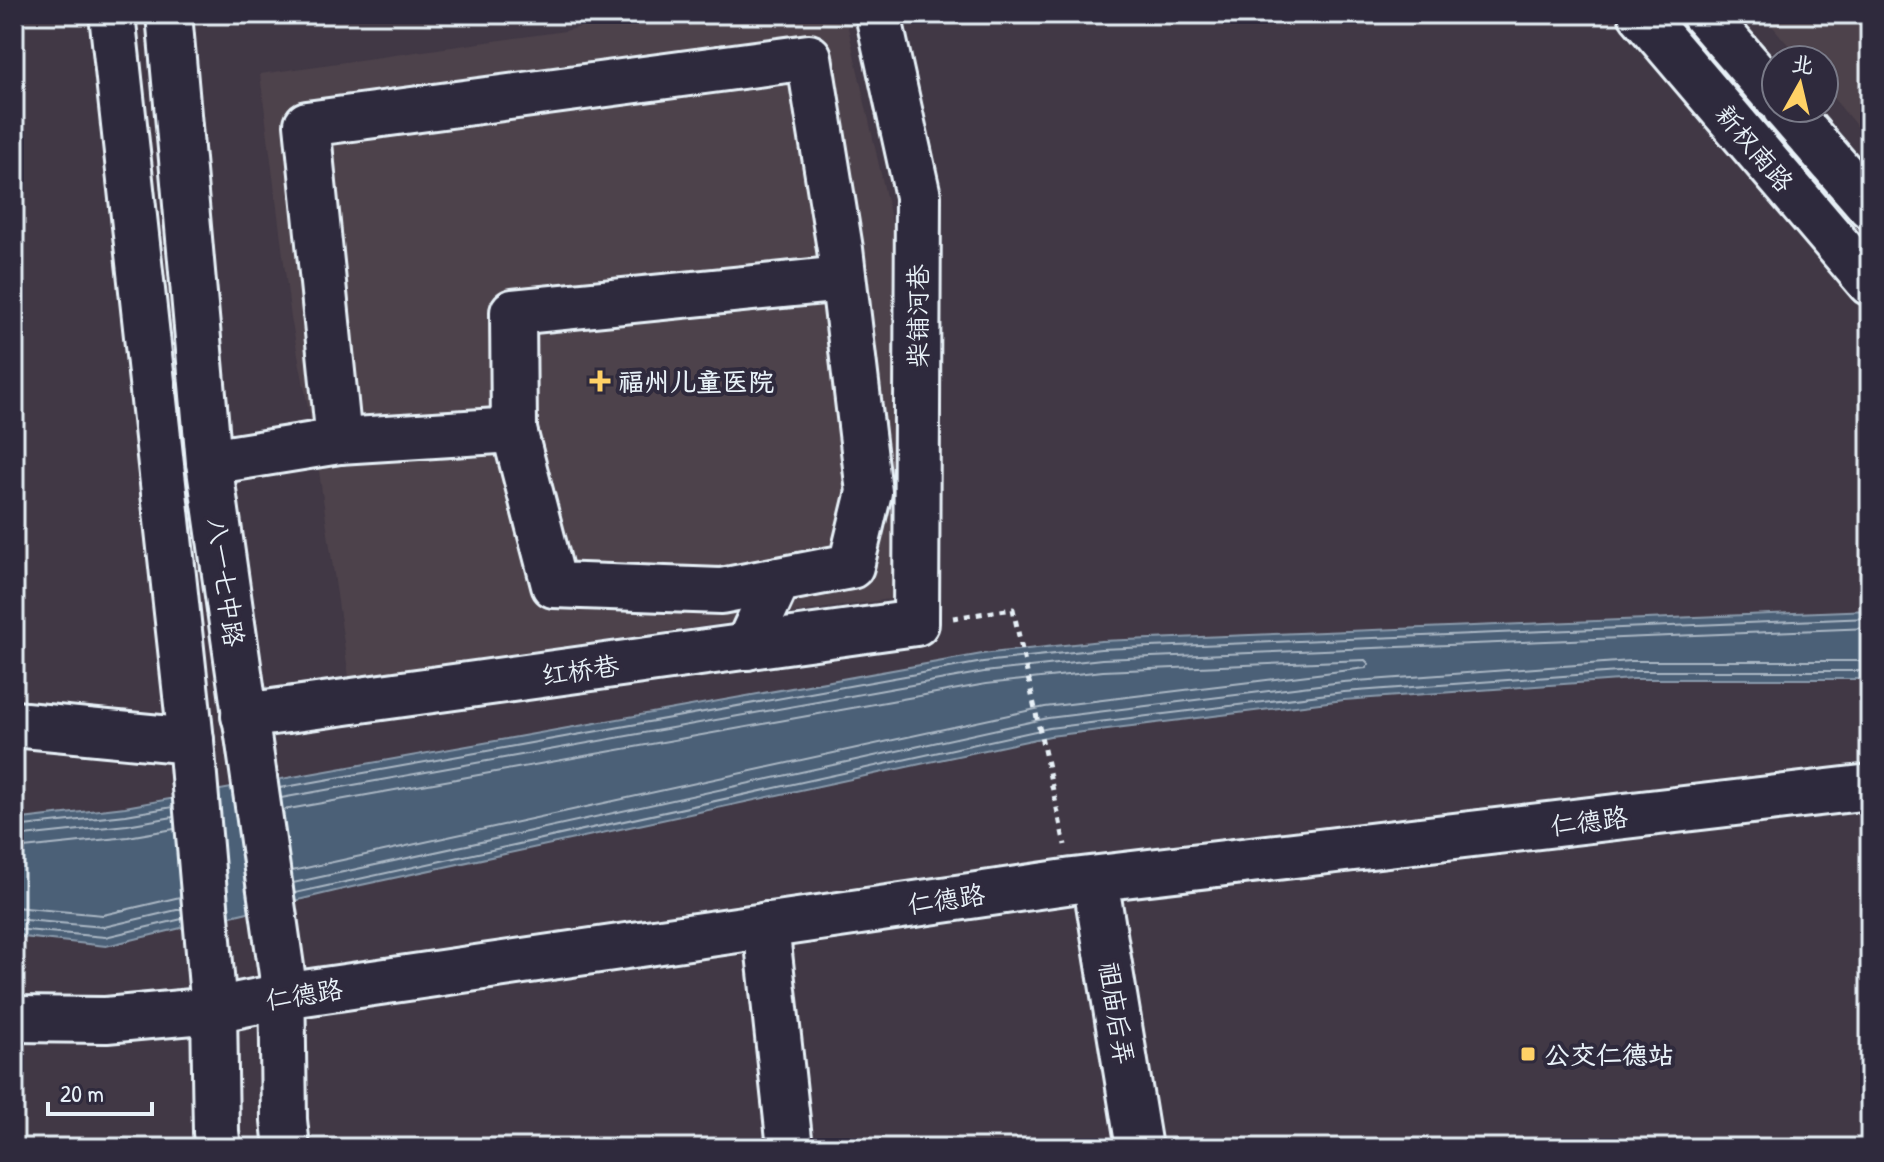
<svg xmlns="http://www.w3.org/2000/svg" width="1884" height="1162" font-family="'Patrick Hand','LXGW WenKai TC',sans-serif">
<rect width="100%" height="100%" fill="#413845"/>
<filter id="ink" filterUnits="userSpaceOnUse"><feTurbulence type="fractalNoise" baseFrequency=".0125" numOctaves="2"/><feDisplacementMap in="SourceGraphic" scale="16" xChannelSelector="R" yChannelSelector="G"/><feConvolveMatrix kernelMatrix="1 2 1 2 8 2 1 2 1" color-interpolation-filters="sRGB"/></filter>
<g filter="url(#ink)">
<g fill="#4d424b">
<polygon points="631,14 845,14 894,232 904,597 349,677 315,444 291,318 260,74 565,31"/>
<polygon points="1762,14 1870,14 1870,142 1824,87 1824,60 1801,60"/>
</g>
<polygon fill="#4c6077" stroke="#8a9aab" stroke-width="2" points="1870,610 1870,679 1633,679 1344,700 1050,736 352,887 106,946 14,936 14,820 125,807 982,654 1101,641"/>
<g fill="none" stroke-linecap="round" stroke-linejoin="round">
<g stroke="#aab7c4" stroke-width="2">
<polyline points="280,788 983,662 1101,649 1870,618"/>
<polyline points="281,798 984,672 1102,659 1870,628"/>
<polyline points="283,810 986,684 1103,671 1365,660 1369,664 1366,668 1045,707 292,871"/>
<polyline points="14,827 126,815 173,807"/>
<polyline points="14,837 127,825 173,817"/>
<polyline points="14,849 128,837 174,829"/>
<polyline points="293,883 1048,718 1343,682 1631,661 1870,661"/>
<polyline points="295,893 1049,728 1344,692 1632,671 1870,671"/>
<polyline points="14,907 103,915 180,897"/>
<polyline points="14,919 104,927 181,909"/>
<polyline points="14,929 105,937 182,919"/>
</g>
<g stroke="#e8f1f8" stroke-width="50">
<g id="minor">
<polyline points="1641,14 1870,283"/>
<polyline points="1704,14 1776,97"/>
<polyline points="1785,108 1870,206"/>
<polyline points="514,430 554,585 721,591 778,580"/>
<polyline points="339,441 514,430 513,312 843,279"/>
<polyline points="209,462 339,441 307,124 809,57 840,249 869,492 851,566 778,580 747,647"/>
<polyline points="244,716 916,623 918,196 878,14"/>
<polyline points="14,724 191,741"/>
<polyline points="1095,879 1139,1148"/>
<polyline points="766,925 790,1148"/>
<polyline points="14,1019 106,1020 214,1010 283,996 1073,881 1870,787"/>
</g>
</g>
<g stroke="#e8f1f8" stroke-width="50">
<g id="major">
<polyline points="112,14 191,741 214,1010 216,1132 218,1148"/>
<polyline points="169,14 209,462 282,974 284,1120 287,1148"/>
</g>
</g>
<polyline stroke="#e8f1f8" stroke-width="5" stroke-dasharray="6 6" stroke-linecap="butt" points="953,618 1013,609 1065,845"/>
<use href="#minor" stroke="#2f2a3d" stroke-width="44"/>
<use href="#major" stroke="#2f2a3d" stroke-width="44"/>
</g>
</g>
<g fill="#ffd166" stroke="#2f2a3d" stroke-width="3">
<path d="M596 369h8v8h8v8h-8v8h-8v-8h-8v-8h8z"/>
<rect x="1520" y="1046" width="16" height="16" rx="4"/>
</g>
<g text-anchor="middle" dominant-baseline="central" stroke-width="8" stroke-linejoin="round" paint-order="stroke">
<g font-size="26" fill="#e8f1f8" stroke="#2f2a3d">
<text transform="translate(1755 148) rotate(50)">新权南路</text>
<text transform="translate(917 316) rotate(-90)">柴铺河巷</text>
<text transform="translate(226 582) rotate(82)">八一七中路</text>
<text transform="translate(580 670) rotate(-8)">红桥巷</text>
<text transform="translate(1589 821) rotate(-7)">仁德路</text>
<text transform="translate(946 899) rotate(-8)">仁德路</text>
<text transform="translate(304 994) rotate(-9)">仁德路</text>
<text transform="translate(1117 1013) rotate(81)">祖庙后弄</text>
</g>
<g font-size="26" font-weight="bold" fill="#e8f1f8" stroke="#2f2a3d" text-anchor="start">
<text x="618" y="381">福州儿童医院</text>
<text x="1544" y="1054">公交仁德站</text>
</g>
</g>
<rect width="1884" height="1162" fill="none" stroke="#2f2a3d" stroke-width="48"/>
<rect x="24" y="24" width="1836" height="1114" fill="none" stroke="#e8f1f8" stroke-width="3" filter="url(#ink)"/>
<g transform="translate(1800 84) rotate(8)"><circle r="38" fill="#2f2a3d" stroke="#797a88" stroke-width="2"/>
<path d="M0-6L14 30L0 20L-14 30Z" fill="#ffd166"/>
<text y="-12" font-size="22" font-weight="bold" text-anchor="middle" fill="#e8f1f8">北</text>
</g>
<path d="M48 1102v12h104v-12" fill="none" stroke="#e8f1f8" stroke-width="4"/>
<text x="60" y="1102" font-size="24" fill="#e8f1f8" stroke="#2f2a3d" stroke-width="6" paint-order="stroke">20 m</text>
</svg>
